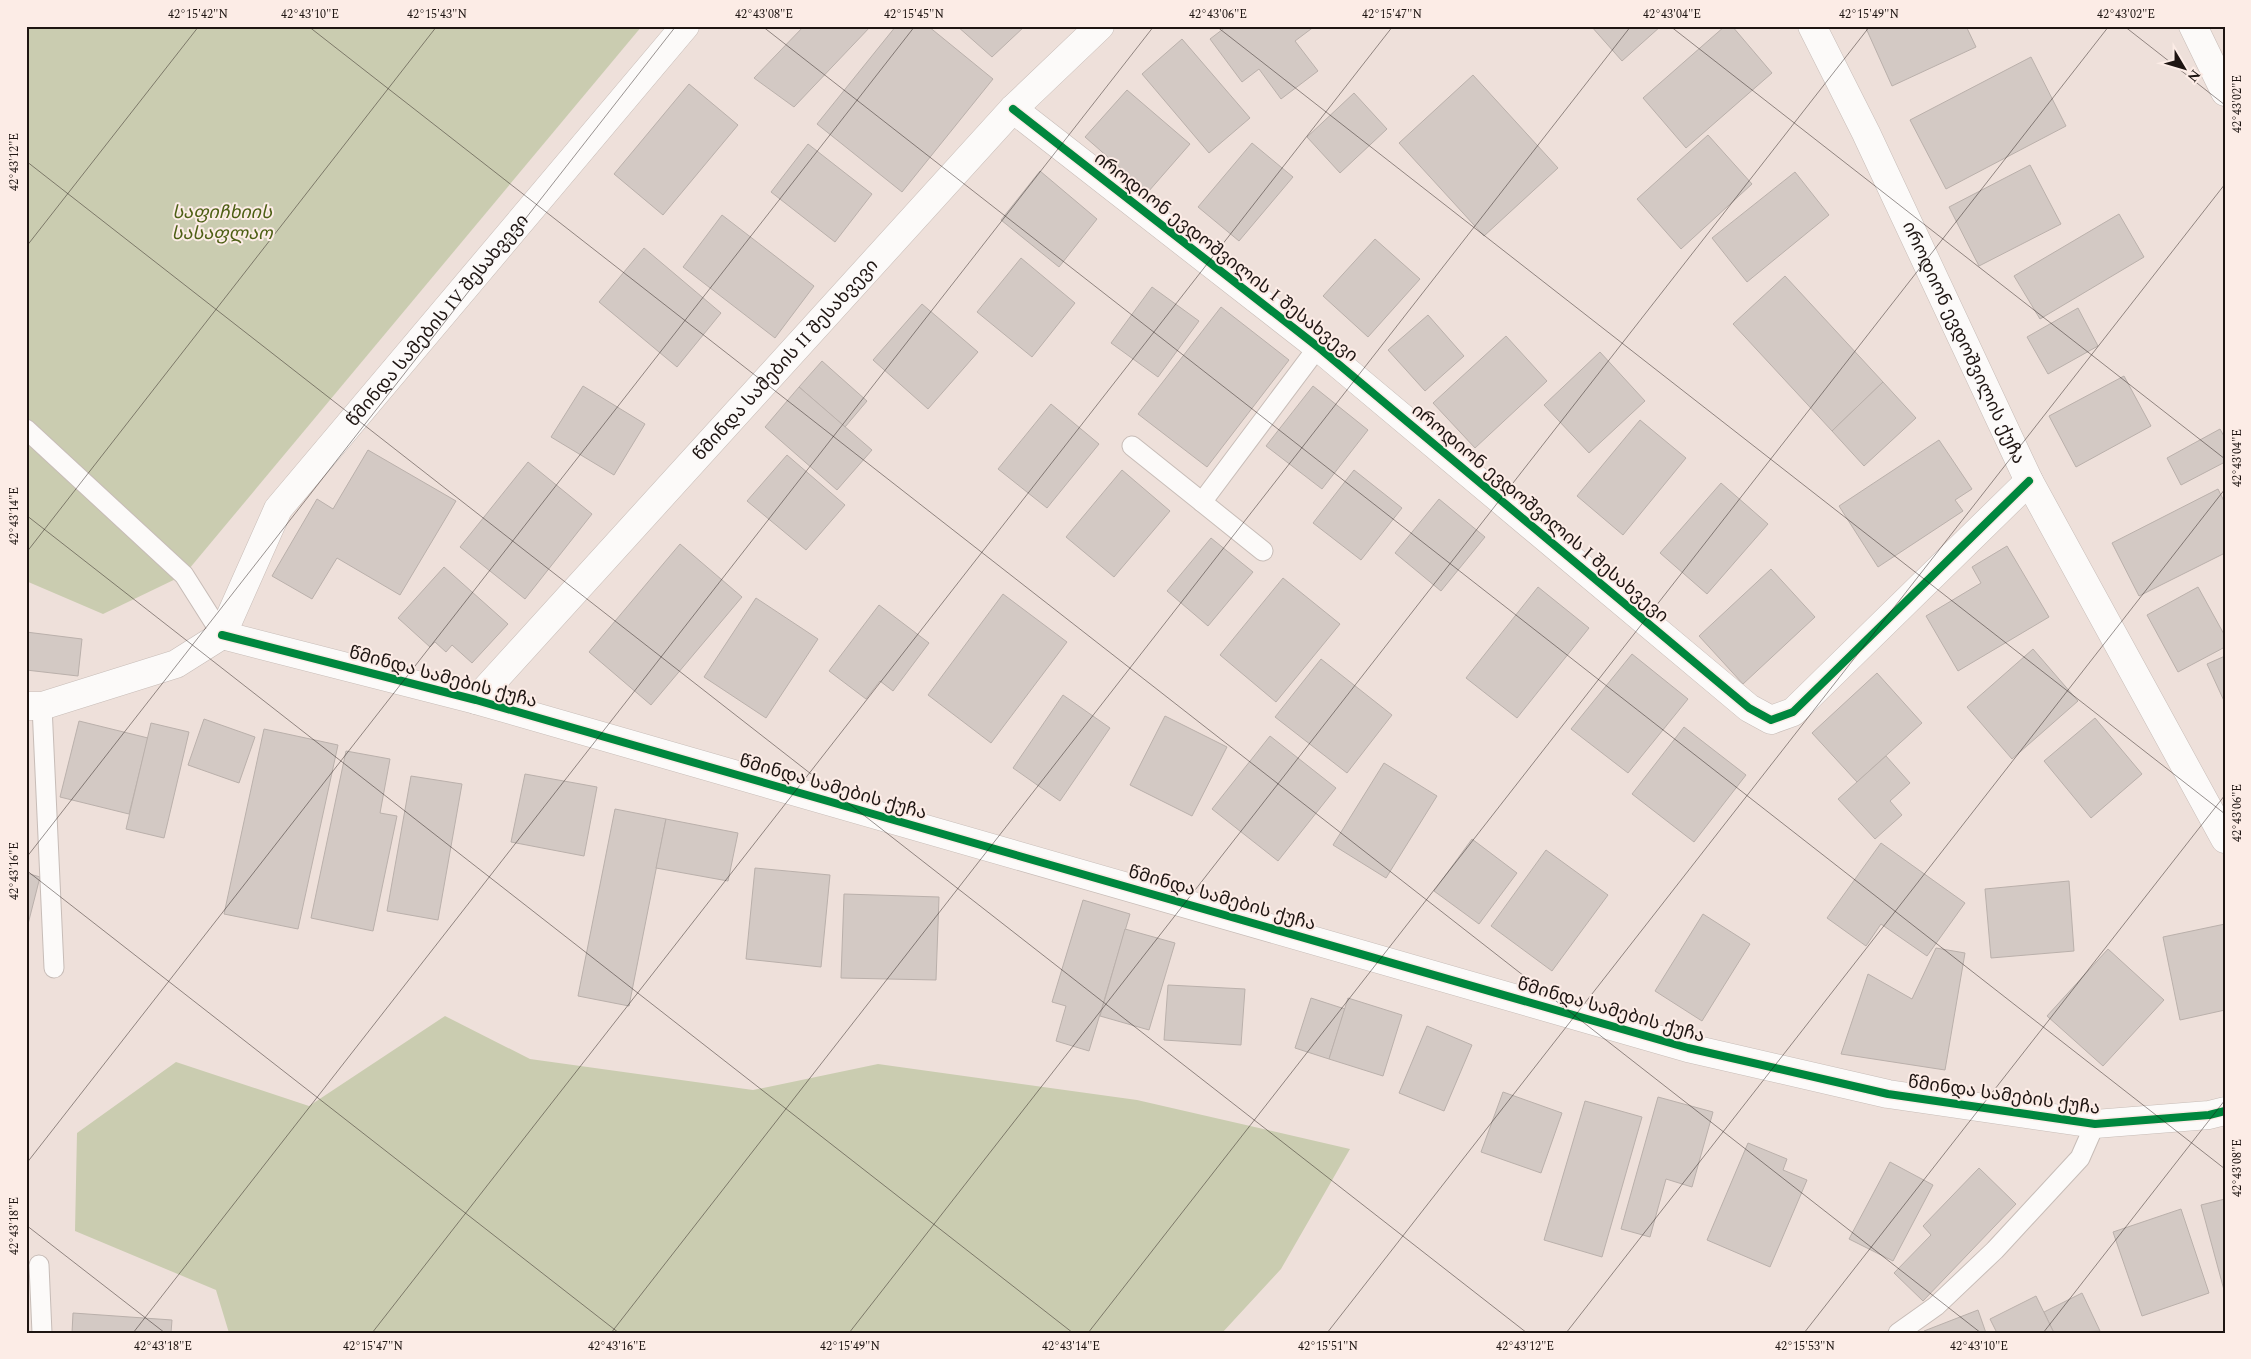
<svg xmlns="http://www.w3.org/2000/svg" width="2251" height="1359" font-family="Spectral,'Noto Sans Georgian',serif">
<rect width="100%" height="100%" fill="#eee0da"/>
<g fill="#caccb0">
<polygon points="26,26 642,26 184,575 103,614 26,581"/>
<polygon points="445,1016 530,1059 753,1090 878,1064 1137,1100 1350,1149 1281,1269 1222,1333 229,1333 216,1290 75,1231 77,1133 176,1062 309,1106"/>
</g>
<g fill="#d3c9c4" stroke="#bab0ab">
<polygon points="804,26 871,26 794,107 754,78"/>
<polygon points="896,26 928,26 993,79 902,192 817,124"/>
<polygon points="957,26 1025,26 992,57"/>
<polygon points="1227,26 1315,26 1295,41 1318,71 1281,99 1259,69 1242,82 1210,39"/>
<polygon points="1591,26 1661,26 1622,61"/>
<polygon points="1725,26 1732,26 1772,73 1686,148 1643,98"/>
<polygon points="1865,26 1966,26 1976,47 1892,86"/>
<polygon points="1182,39 1250,118 1209,153 1142,74"/>
<polygon points="2031,57 2066,126 1946,189 1910,120"/>
<polygon points="1473,75 1558,168 1484,236 1399,143"/>
<polygon points="689,84 738,125 663,215 614,174"/>
<polygon points="1127,90 1190,144 1148,192 1085,137"/>
<polygon points="1354,93 1387,129 1340,173 1307,137"/>
<polygon points="1708,135 1752,184 1681,249 1637,199"/>
<polygon points="1252,143 1293,177 1239,241 1198,207"/>
<polygon points="808,144 872,194 835,242 771,192"/>
<polygon points="2030,165 2061,224 1979,266 1949,207"/>
<polygon points="1040,171 1097,219 1059,267 1001,220"/>
<polygon points="1795,172 1829,215 1747,282 1712,238"/>
<polygon points="2119,214 2144,257 2040,319 2014,276"/>
<polygon points="722,215 814,286 775,338 683,267"/>
<polygon points="1375,239 1420,279 1368,337 1323,296"/>
<polygon points="644,248 721,313 677,367 599,302"/>
<polygon points="1021,258 1075,303 1032,357 977,312"/>
<polygon points="1785,276 1883,382 1832,431 1733,324"/>
<polygon points="1152,287 1199,321 1158,377 1111,343"/>
<polygon points="922,304 978,352 928,409 873,360"/>
<polygon points="1221,307 1289,360 1207,467 1138,414"/>
<polygon points="2078,308 2098,346 2048,374 2027,337"/>
<polygon points="1428,315 1464,356 1425,391 1388,350"/>
<polygon points="1506,336 1547,381 1475,448 1433,403"/>
<polygon points="1600,352 1645,401 1589,453 1544,405"/>
<polygon points="822,361 867,401 845,427 799,387"/>
<polygon points="2124,376 2151,426 2076,467 2049,416"/>
<polygon points="1883,382 1916,418 1864,466 1832,431"/>
<polygon points="583,386 645,424 614,475 551,437"/>
<polygon points="1313,386 1368,430 1322,489 1266,446"/>
<polygon points="799,387 872,450 837,490 765,427"/>
<polygon points="1051,404 1099,444 1047,508 998,469"/>
<polygon points="1640,420 1686,458 1623,535 1577,496"/>
<polygon points="2220,429 2225,438 2225,462 2181,485 2167,458"/>
<polygon points="1939,440 1972,489 1955,500 1963,511 1878,567 1839,506"/>
<polygon points="368,450 456,501 400,595 337,558 312,599 272,576 317,499 333,509"/>
<polygon points="787,455 845,505 806,550 747,501"/>
<polygon points="528,462 592,514 525,599 460,547"/>
<polygon points="1122,470 1170,511 1114,577 1066,537"/>
<polygon points="1354,470 1402,508 1361,560 1313,523"/>
<polygon points="1721,483 1768,524 1707,594 1660,553"/>
<polygon points="2218,489 2225,503 2225,553 2139,596 2112,543"/>
<polygon points="1439,499 1485,537 1441,591 1395,553"/>
<polygon points="1211,538 1253,572 1208,626 1167,591"/>
<polygon points="680,544 742,597 651,705 589,652"/>
<polygon points="2007,546 2049,617 1958,671 1926,616 1981,583 1972,567"/>
<polygon points="444,567 508,624 472,663 452,645 446,652 435,642 430,647 398,618"/>
<polygon points="1771,569 1815,617 1743,684 1699,636"/>
<polygon points="1283,578 1340,624 1276,702 1220,655"/>
<polygon points="1538,587 1589,628 1517,718 1466,678"/>
<polygon points="2198,587 2225,636 2225,647 2178,672 2147,615"/>
<polygon points="1003,594 1067,642 991,743 928,695"/>
<polygon points="756,598 818,639 766,718 704,677"/>
<polygon points="879,605 929,643 893,691 880,681 866,699 829,671"/>
<polygon points="26,632 82,639 78,676 26,670"/>
<polygon points="2033,649 2078,701 2012,759 1967,707"/>
<polygon points="1632,654 1688,699 1628,773 1571,729"/>
<polygon points="2225,656 2225,703 2207,664"/>
<polygon points="1321,659 1392,715 1347,773 1275,717"/>
<polygon points="1877,673 1922,723 1857,782 1812,733"/>
<polygon points="1063,695 1110,728 1060,801 1013,768"/>
<polygon points="1165,716 1227,747 1192,816 1130,785"/>
<polygon points="2095,718 2142,774 2091,818 2044,761"/>
<polygon points="204,719 255,737 239,783 188,765"/>
<polygon points="79,721 148,738 129,814 60,797"/>
<polygon points="151,723 189,732 164,838 126,829"/>
<polygon points="1684,727 1746,775 1694,842 1632,794"/>
<polygon points="264,729 338,745 298,929 224,914"/>
<polygon points="1270,736 1336,788 1278,861 1212,809"/>
<polygon points="346,751 390,759 380,813 397,816 373,931 311,918"/>
<polygon points="1886,756 1910,783 1890,801 1902,815 1875,839 1838,799"/>
<polygon points="1384,763 1437,796 1386,878 1333,845"/>
<polygon points="525,774 597,787 584,856 511,842"/>
<polygon points="411,776 462,784 438,920 387,911"/>
<polygon points="615,809 666,819 629,1006 578,996"/>
<polygon points="666,819 738,833 728,881 656,868"/>
<polygon points="1472,839 1517,873 1479,924 1434,891"/>
<polygon points="1881,843 1965,903 1927,956 1881,924 1866,946 1827,918"/>
<polygon points="1546,850 1608,895 1552,971 1491,926"/>
<polygon points="755,868 830,875 821,967 746,959"/>
<polygon points="26,873 40,877 27,928 26,928"/>
<polygon points="2069,881 2074,951 1991,958 1985,889"/>
<polygon points="844,894 939,897 936,980 841,978"/>
<polygon points="1083,900 1130,914 1089,1051 1056,1041 1066,1006 1052,1002"/>
<polygon points="1703,914 1750,944 1702,1021 1655,991"/>
<polygon points="2225,924 2225,1010 2180,1020 2163,937"/>
<polygon points="1125,929 1175,943 1149,1030 1100,1016"/>
<polygon points="1936,948 1965,953 1945,1070 1841,1054 1868,974 1912,999"/>
<polygon points="2108,949 2164,1000 2103,1066 2047,1016"/>
<polygon points="1168,985 1245,989 1241,1045 1164,1040"/>
<polygon points="1311,998 1345,1009 1329,1059 1295,1048"/>
<polygon points="1348,998 1402,1015 1383,1076 1329,1059"/>
<polygon points="1427,1026 1472,1045 1444,1111 1399,1093"/>
<polygon points="1503,1092 1562,1113 1541,1173 1481,1152"/>
<polygon points="1658,1097 1713,1112 1692,1187 1666,1179 1650,1237 1621,1229"/>
<polygon points="1585,1101 1642,1117 1602,1257 1544,1240"/>
<polygon points="1748,1143 1787,1159 1783,1170 1807,1180 1770,1267 1707,1240"/>
<polygon points="1890,1162 1933,1185 1893,1261 1849,1239"/>
<polygon points="1979,1168 2016,1204 1923,1301 1894,1273 1931,1235 1923,1226"/>
<polygon points="2225,1199 2225,1290 2224,1290 2201,1205"/>
<polygon points="2181,1209 2209,1293 2142,1316 2113,1232"/>
<polygon points="2082,1293 2100,1331 2054,1333 2044,1312"/>
<polygon points="2036,1296 2054,1333 1997,1333 1990,1319"/>
<polygon points="1978,1310 1986,1333 1925,1333 1924,1331"/>
<polygon points="73,1313 172,1320 171,1333 72,1333"/>
</g>
<g fill="none" stroke-linecap="round" stroke-linejoin="round">
<g stroke="#c7bcb7" stroke-width="21">
<g id="service">
<polyline points="26,429 184,575 222,635"/>
<polyline points="1132,446 1202,502"/>
<polyline points="1263,551 1202,502 1318,347"/>
<polyline points="42,706 54,968"/>
<polyline points="39,1265 42,1333"/>
<polyline points="1898,1333 1936,1306 1995,1250 2080,1158 2095,1124"/>
</g>
</g>
<g stroke="#c7bcb7" stroke-width="29">
<g id="minor">
<path id="s1" d="M1812 26 1866 133 2029 481 2225 839"/>
<polyline points="2193,26 2225,92"/>
<polyline points="1013,109 1318,347 1749,708 1771,720 1793,712 2029,481"/>
<polyline points="222,635 476,700 1688,1048 1888,1094 2095,1124 2209,1115 2225,1111"/>
<path id="s2" d="M222 635 278 509 685 26"/>
<path id="s3" d="M476 700 1013 109 1100 26"/>
<polyline points="26,706 42,706 176,664 222,635"/>
</g>
</g>
<use href="#service" stroke="#fcfaf9" stroke-width="19"/>
<use href="#minor" stroke="#fcfaf9" stroke-width="28"/>
<g stroke="#fcece6" stroke-width="11">
<g id="cycleway">
<polyline points="1013,109 1318,347 1749,708 1771,720 1793,712 2029,481"/>
<polyline points="222,635 476,700 1688,1048 1888,1094 2095,1124 2209,1115 2225,1111"/>
</g>
</g>
<use href="#cycleway" stroke="#00873e" stroke-width="8"/>
</g>
<path fill="none" stroke="#1e1512" stroke-width="1" stroke-opacity="0.45" d="M308 26 1981 1333M762 26 2225 1169M1216 26 2225 814M1670 26 2225 459M2124 26 2225 105M26 161 1527 1333M26 247 199 26M26 515 1073 1333M26 553 437 26M26 858 676 26M26 870 619 1333M26 1164 915 26M26 1225 165 1333M133 1333 1154 26M372 1333 1393 26M611 1333 1631 26M849 1333 1870 26M1088 1333 2109 26M1327 1333 2225 184M1566 1333 2225 489M1804 1333 2225 795M2043 1333 2225 1100"/>
<g text-anchor="middle" dominant-baseline="central" stroke-width="4" stroke-linejoin="round" paint-order="stroke">
<g font-size="18" font-style="italic" fill="#4d5f14" stroke="#fcece6">
<text x="222" y="212">საფიჩხიის<tspan x="222" dy="21">სასაფლაო</tspan></text>
</g>
<g font-size="18" fill="#1e1512" stroke="#fcece6">
<text transform="translate(1226 257) rotate(38)">იროდიონ ევდოშვილის I შესახვევი</text>
<text stroke="none"><textPath href="#s2" startOffset="385">წმინდა სამების IV შესახვევი</textPath></text>
<text stroke="none"><textPath href="#s1" startOffset="351">იროდიონ ევდოშვილის ქუჩა</textPath></text>
<text stroke="none"><textPath href="#s3" startOffset="460">წმინდა სამების II შესახვევი</textPath></text>
<text transform="translate(1540 513) rotate(40)">იროდიონ ევდოშვილის I შესახვევი</text>
<text transform="translate(443 677) rotate(15)">წმინდა სამების ქუჩა</text>
<text transform="translate(833 787) rotate(16)">წმინდა სამების ქუჩა</text>
<text transform="translate(1222 898) rotate(16)">წმინდა სამების ქუჩა</text>
<text transform="translate(1611 1010) rotate(16)">წმინდა სამების ქუჩა</text>
<text transform="translate(2004 1095) rotate(8)">წმინდა სამების ქუჩა</text>
</g>
</g>
<rect width="2251" height="1359" fill="none" stroke="#fcece6" stroke-width="55"/>
<g transform="translate(2184 68) rotate(128)" stroke="#fcece6" stroke-width="4" paint-order="stroke">
<path d="M0-4L9 19L0 12L-9 19Z" fill="#1e1512"/>
<text y="-8" font-size="14" font-weight="bold" text-anchor="middle" fill="#1e1512">N</text>
</g>
<rect x="28" y="28" width="2196" height="1304" fill="none" stroke="#1e1512" stroke-width="2"/>
<g font-size="12" text-anchor="middle" fill="#1e1512">
<text x="198" y="18">42°15'42"N</text>
<text x="310" y="18">42°43'10"E</text>
<text x="437" y="18">42°15'43"N</text>
<text x="764" y="18">42°43'08"E</text>
<text x="914" y="18">42°15'45"N</text>
<text x="1218" y="18">42°43'06"E</text>
<text x="1392" y="18">42°15'47"N</text>
<text x="1672" y="18">42°43'04"E</text>
<text x="1869" y="18">42°15'49"N</text>
<text x="2126" y="18">42°43'02"E</text>
<text transform="translate(2237 104) rotate(-90)" y="4">42°43'02"E</text>
<text transform="translate(14 162) rotate(-90)" y="4">42°43'12"E</text>
<text transform="translate(2237 458) rotate(-90)" y="4">42°43'04"E</text>
<text transform="translate(14 516) rotate(-90)" y="4">42°43'14"E</text>
<text transform="translate(2237 813) rotate(-90)" y="4">42°43'06"E</text>
<text transform="translate(14 871) rotate(-90)" y="4">42°43'16"E</text>
<text transform="translate(2237 1168) rotate(-90)" y="4">42°43'08"E</text>
<text transform="translate(14 1226) rotate(-90)" y="4">42°43'18"E</text>
<text x="163" y="1350">42°43'18"E</text>
<text x="373" y="1350">42°15'47"N</text>
<text x="617" y="1350">42°43'16"E</text>
<text x="850" y="1350">42°15'49"N</text>
<text x="1071" y="1350">42°43'14"E</text>
<text x="1328" y="1350">42°15'51"N</text>
<text x="1525" y="1350">42°43'12"E</text>
<text x="1805" y="1350">42°15'53"N</text>
<text x="1979" y="1350">42°43'10"E</text>
</g>
</svg>
